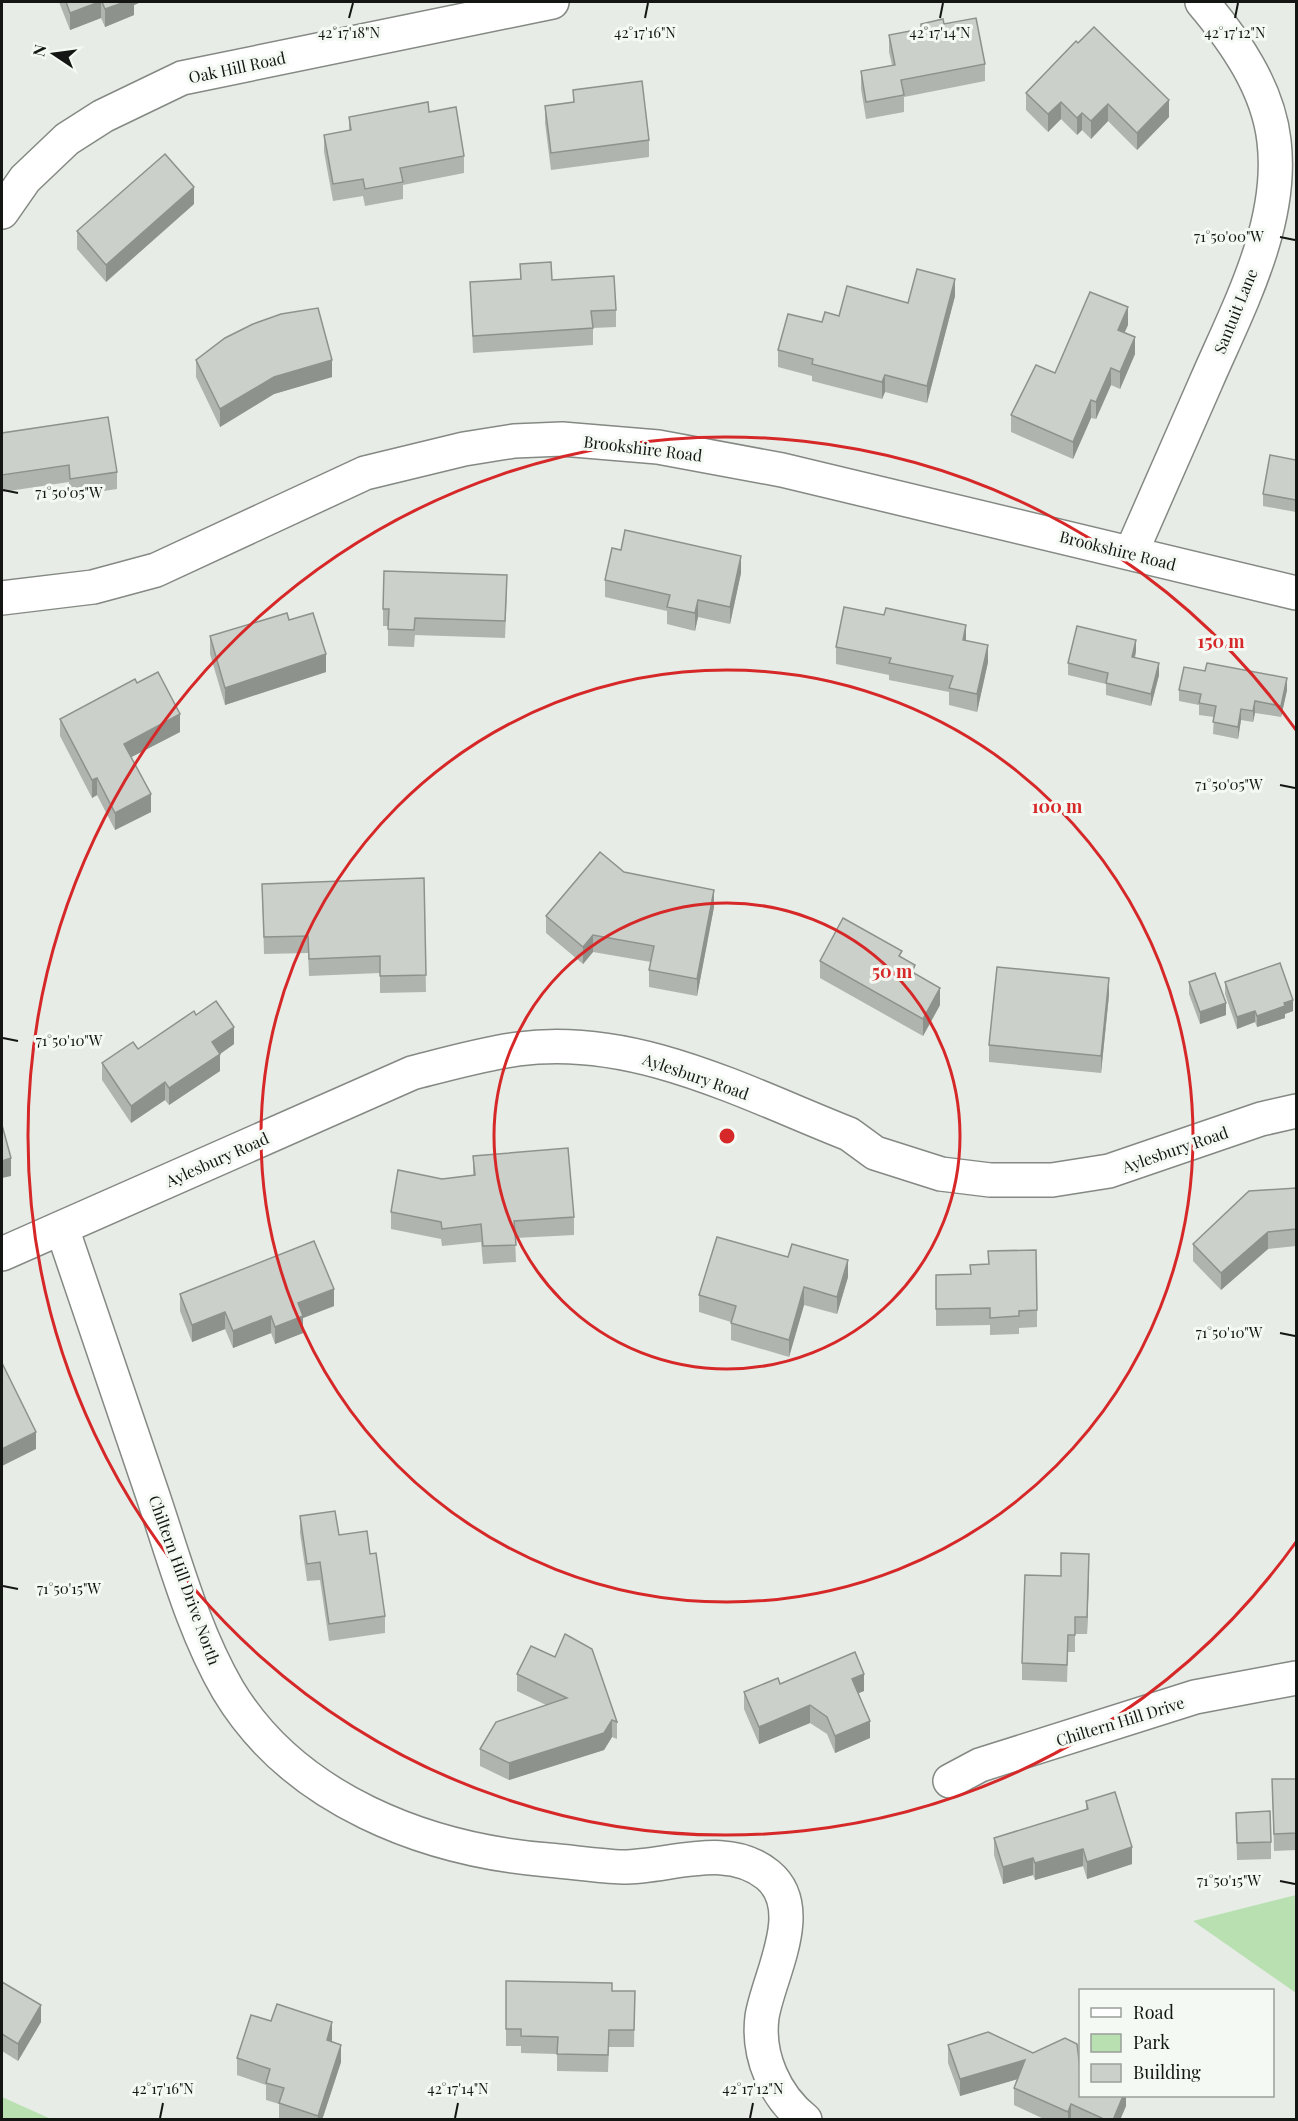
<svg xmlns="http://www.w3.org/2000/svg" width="1298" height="2121" font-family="'Playfair Display',serif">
<rect width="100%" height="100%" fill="#e7ece6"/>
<g fill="#b8e0b1">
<polygon points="1296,1895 1296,1993 1193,1921"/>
<polygon points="2,2097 51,2119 2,2119"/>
</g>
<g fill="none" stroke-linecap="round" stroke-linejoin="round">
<g stroke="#848983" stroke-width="36">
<g id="minor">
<polyline points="2,212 25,179 67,139 103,116 182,78 552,2"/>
<path d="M1131 553C1156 496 1181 439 1206 382 1238 308 1284 224 1274 141 1268 88 1235 41 1202 2"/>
<polyline points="2,598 93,587 156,570 365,473 464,449 514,441 562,439 658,447 782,470 1296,593"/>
<path d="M62 1228C92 1316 122 1404 152 1493 174 1558 193 1630 228 1690 294 1800 426 1850 548 1860 573 1862 598 1866 623 1867 670 1867 727 1841 768 1875 809 1909 768 1977 762 2017 757 2056 775 2096 805 2120"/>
<path d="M2 1254 412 1073C447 1064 482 1054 518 1049 634 1033 745 1093 849 1134L875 1153 941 1174 990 1180H1052L1109 1171 1261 1119 1296 1111"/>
<polyline points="950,1781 980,1765 1195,1697 1296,1678"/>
</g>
</g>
<use href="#minor" stroke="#fff" stroke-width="33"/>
</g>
<g fill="#afb4ae">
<polygon points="59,2 141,2 134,5 134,15 105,27 101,18 70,30"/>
<polygon points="944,24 985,64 985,81 904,97 904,112 866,119 861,89 861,71 892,65 889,52 889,35"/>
<polygon points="1076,41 1169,117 1137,150 1108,121 1091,139 1082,130 1077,135 1061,119 1048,132 1026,110 1026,93"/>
<polygon points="573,90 649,140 649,157 551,170 545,123 545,106 573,102"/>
<polygon points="429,112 464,156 464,173 403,185 403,199 365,206 363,196 333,201 324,152 324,135 349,130 349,117"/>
<polygon points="194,204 106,282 77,249 77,231"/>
<polygon points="520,264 616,310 616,327 593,328 593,345 473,353 470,282 520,279"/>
<polygon points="955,296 927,403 885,392 882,399 812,381 812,376 778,367 778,350 822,322 839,316 908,303"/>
<polygon points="1128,325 1124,333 1135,354 1120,389 1111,385 1096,419 1091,418 1073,459 1011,432 1011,415 1055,373"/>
<polygon points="196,360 332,377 274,394 220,427 196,377"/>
<polygon points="2,433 117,472 117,489 70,496 69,482 2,492"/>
<polygon points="1296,460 1296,512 1263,506 1263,494"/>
<polygon points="741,573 730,624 698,617 695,631 667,624 667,611 605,597 605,580"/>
<polygon points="507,592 505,638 415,635 414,647 388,646 388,626 383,626 383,609"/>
<polygon points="289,620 326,672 225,705 210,654 210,636"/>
<polygon points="966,641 988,662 977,712 949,705 949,692 889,680 889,675 836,664 836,647"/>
<polygon points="1136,651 1135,658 1159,675 1151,706 1106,695 1106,684 1068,675 1068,663"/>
<polygon points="137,683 180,732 131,757 151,812 115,830 97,795 92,798 60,736 60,719"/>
<polygon points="1179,690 1287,690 1281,717 1255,713 1253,722 1241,720 1238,739 1213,734 1214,717 1199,715 1199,705 1179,701"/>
<polygon points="624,872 714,907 697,996 649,987 649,970 651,962 593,952 583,964 546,933 546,916"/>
<polygon points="424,878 426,992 380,993 380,973 309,976 308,953 264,954 262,884"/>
<polygon points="902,957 940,1005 923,1036 820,978 820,961"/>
<polygon points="1189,982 1226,1015 1200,1024 1189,994"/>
<polygon points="1225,982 1293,1011 1285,1014 1285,1018 1257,1027 1255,1022 1237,1029 1225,994"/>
<polygon points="1109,995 1101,1073 989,1062 989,1045"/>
<polygon points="196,1015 234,1044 220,1054 220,1071 169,1105 165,1100 131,1123 102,1080 102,1063 138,1049"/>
<polygon points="473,1156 574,1217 574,1235 515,1238 516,1262 483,1264 481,1242 442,1246 441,1239 391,1229 391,1212 442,1179 473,1175"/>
<polygon points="1296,1188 1296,1246 1268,1249 1221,1290 1193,1261 1193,1244"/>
<polygon points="988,1251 1037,1310 1037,1327 1019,1328 1019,1334 990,1335 990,1325 936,1326 936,1275 970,1274 988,1264"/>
<polygon points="848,1277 837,1314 804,1305 789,1357 731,1340 731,1322 699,1312 699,1295"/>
<polygon points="180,1294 334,1306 303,1318 303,1333 275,1344 271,1333 233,1348 225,1329 192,1342 180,1311"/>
<polygon points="300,1516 339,1535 370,1554 385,1616 385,1633 329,1641 320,1580 307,1581 300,1533"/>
<polygon points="1089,1571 1087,1634 1075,1634 1075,1652 1068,1652 1067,1682 1022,1680 1022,1663 1061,1576"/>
<polygon points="517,1674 617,1722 617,1739 612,1737 604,1750 509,1780 480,1766 480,1749 546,1705 517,1691"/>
<polygon points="780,1684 864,1691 858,1693 870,1738 835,1753 827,1734 810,1723 759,1744 744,1709 744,1692"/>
<polygon points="1272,1779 1296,1779 1296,1850 1274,1851"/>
<polygon points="1086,1801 1132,1864 1087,1879 1083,1866 1035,1880 1033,1875 1003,1884 994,1855 994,1838 1086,1810"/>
<polygon points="1236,1813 1271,1842 1271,1859 1237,1860"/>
<polygon points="506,1981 612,1991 635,1991 634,2047 609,2047 608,2072 557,2071 557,2054 521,2053 521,2046 506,2046"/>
<polygon points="2,1982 41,2022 18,2061 2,2051"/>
<polygon points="332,2040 332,2042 341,2062 322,2120 279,2120 279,2104 266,2100 266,2085 237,2075 237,2058"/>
<polygon points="948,2045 1033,2053 1080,2068 1126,2096 1126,2106 1120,2120 1046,2120 1014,2105 1014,2088 1017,2079 960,2096 948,2063"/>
</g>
<g fill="#8e928d">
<polygon points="99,2 101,2 101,18 70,30 70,13"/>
<polygon points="125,2 141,2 134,5 134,15 105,27 105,9"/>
<polygon points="1169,100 1169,117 1137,150 1137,133"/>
<polygon points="1061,102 1061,119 1048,132 1048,114"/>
<polygon points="1108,104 1108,121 1091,139 1091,121"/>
<polygon points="1082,113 1082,130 1077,135 1077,118"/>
<polygon points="194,187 194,204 106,282 106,265"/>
<polygon points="955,279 955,296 927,403 927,386"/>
<polygon points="1128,307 1128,325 1118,347 1118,330"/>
<polygon points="1135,337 1135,354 1120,389 1120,372"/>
<polygon points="332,360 332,377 274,394 220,427 220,409 274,377"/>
<polygon points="1111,368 1111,385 1096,419 1096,402"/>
<polygon points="885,375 885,392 882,399 882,382"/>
<polygon points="1091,400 1091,418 1073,459 1073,442"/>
<polygon points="741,556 741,573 730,624 730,607"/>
<polygon points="698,600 698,617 695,631 695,613"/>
<polygon points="966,625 966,642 963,640"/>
<polygon points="1136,640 1136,651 1132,669 1132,657"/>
<polygon points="988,645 988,662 977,712 977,694"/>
<polygon points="326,654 326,672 225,705 225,688"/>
<polygon points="1159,663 1159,675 1151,706 1151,694"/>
<polygon points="1287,678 1287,690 1281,717 1281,706"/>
<polygon points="1255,701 1255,713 1253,722 1253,711"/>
<polygon points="1241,709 1241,720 1238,739 1238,727"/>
<polygon points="180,714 180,732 124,761 124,744"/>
<polygon points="97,778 97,795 92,798 92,780"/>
<polygon points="151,794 151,812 115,830 115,813"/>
<polygon points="714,890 714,907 697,996 697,979"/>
<polygon points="593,935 593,952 583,964 583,947"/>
<polygon points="1109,978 1109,995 1101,1073 1101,1056"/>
<polygon points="940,988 940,1005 923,1036 923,1019"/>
<polygon points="1293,1000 1293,1011 1285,1014 1285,1018 1257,1027 1257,1016 1284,1003"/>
<polygon points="1226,1003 1226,1015 1200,1024 1200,1012"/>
<polygon points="1255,1011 1255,1022 1237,1029 1237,1017"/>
<polygon points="234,1027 234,1044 220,1054 220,1071 169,1105 169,1088 212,1042"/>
<polygon points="165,1082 165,1100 131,1123 131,1106"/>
<polygon points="11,1158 11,1176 2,1178 2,1161"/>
<polygon points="1268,1232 1268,1249 1221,1290 1221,1273"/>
<polygon points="848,1260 848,1277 837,1314 837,1297"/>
<polygon points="804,1287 804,1305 789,1357 789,1340"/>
<polygon points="334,1289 334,1306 303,1318 303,1333 275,1344 275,1327 298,1303"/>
<polygon points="225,1312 225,1329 192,1342 192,1325"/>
<polygon points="271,1316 271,1333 233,1348 233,1331"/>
<polygon points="36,1432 36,1449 2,1466 2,1449"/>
<polygon points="1089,1554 1089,1571 1087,1634 1087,1617"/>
<polygon points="864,1674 864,1691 852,1696 852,1679"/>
<polygon points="810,1705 810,1723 759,1744 759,1727"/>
<polygon points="612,1720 612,1737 604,1750 509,1780 509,1763"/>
<polygon points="870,1721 870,1738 835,1753 835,1736"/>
<polygon points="1132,1847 1132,1864 1087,1879 1087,1862"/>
<polygon points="1083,1849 1083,1866 1035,1880 1035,1863"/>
<polygon points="1033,1858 1033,1875 1003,1884 1003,1867"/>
<polygon points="41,2005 41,2022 18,2061 18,2044"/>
<polygon points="332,2022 332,2040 327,2057 327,2040"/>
<polygon points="341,2045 341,2062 322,2120 318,2120 318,2116"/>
<polygon points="1025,2060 1025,2077 960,2096 960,2079"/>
<polygon points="1123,2096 1126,2096 1126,2106 1120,2120 1113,2120"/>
<polygon points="1071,2104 1071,2120 1068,2120 1068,2112"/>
</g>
<g fill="#cbd1ca" stroke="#8e928d" stroke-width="1.5">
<polygon points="66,2 99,2 70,13"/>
<polygon points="102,2 125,2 105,9"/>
<polygon points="976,18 985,64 901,80 904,95 866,102 861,71 895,65 889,35 921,29 921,24 943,19 944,24"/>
<polygon points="1094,27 1169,100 1137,133 1108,104 1091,121 1082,113 1077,118 1061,102 1048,114 1026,93 1076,41 1078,43"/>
<polygon points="642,81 649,140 551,153 545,106 574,102 573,90"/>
<polygon points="428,102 429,112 456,107 464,156 400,168 403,182 365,189 363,179 333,184 324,135 351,130 349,117"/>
<polygon points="165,154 194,187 106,265 77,231"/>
<polygon points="551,262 552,280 614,276 616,310 591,311 593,328 473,336 470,282 521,279 520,264"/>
<polygon points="917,269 955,279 927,386 885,375 882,382 812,364 813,359 778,350 788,314 822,322 825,312 839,316 847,286 908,303"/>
<polygon points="1090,292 1128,307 1118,330 1135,337 1120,372 1111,368 1096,402 1091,400 1073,442 1011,415 1036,365 1055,373"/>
<polygon points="318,308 332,360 274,377 220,409 196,360 225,338 253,324 281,314"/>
<polygon points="108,417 117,472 70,479 69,465 2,475 2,433"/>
<polygon points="1270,455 1296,460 1296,500 1263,494"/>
<polygon points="625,530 741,556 730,607 698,600 695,613 667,607 670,595 605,580 612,548 621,550"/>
<polygon points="384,571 507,575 505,621 415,618 414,630 388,629 389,609 383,609"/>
<polygon points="844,607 884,615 886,608 966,625 963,640 988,645 977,694 949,688 953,676 889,663 891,658 836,647"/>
<polygon points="287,613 289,620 313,613 326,654 225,688 210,636"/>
<polygon points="1077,626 1136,640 1132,657 1159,663 1151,694 1106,683 1108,673 1068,663"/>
<polygon points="1207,663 1287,678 1281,706 1255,701 1253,711 1241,709 1238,727 1213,722 1216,706 1199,703 1201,694 1179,690 1184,667 1205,671"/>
<polygon points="158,672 180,714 124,744 151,794 115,813 97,778 92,780 60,719 135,679 137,683"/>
<polygon points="600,852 624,872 714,890 697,979 649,970 654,946 593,935 583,947 546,916"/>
<polygon points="424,878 426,975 380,976 380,956 309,959 308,936 264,937 262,884"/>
<polygon points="843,918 902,951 899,956 915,965 912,972 940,988 923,1019 820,961"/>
<polygon points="1280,963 1293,1000 1284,1003 1285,1006 1257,1016 1255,1011 1237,1017 1225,982"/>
<polygon points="997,967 1109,978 1101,1056 989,1045"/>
<polygon points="1215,973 1226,1003 1200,1012 1189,982"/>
<polygon points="216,1001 234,1027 212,1042 220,1054 169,1088 165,1082 131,1106 102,1063 133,1042 138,1049 194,1011 196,1015"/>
<polygon points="2,1125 11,1158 2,1161"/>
<polygon points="568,1148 574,1217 514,1221 516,1245 483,1246 481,1224 442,1229 441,1222 391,1212 398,1170 442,1179 475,1175 473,1156"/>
<polygon points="1296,1188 1296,1229 1268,1232 1221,1273 1193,1244 1249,1191"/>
<polygon points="717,1237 788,1257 792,1244 848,1260 837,1297 804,1287 789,1340 731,1323 736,1306 699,1295"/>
<polygon points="314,1241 334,1289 298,1303 303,1316 275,1327 271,1316 233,1331 225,1312 192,1325 180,1294"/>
<polygon points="1036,1250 1037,1310 1019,1311 1019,1316 990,1318 990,1308 936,1309 936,1275 971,1274 970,1265 989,1264 988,1251"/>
<polygon points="2,1363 36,1432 2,1449"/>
<polygon points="335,1511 339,1535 367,1531 370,1554 376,1553 385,1616 329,1624 320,1562 307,1564 300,1516"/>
<polygon points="1061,1553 1089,1554 1087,1617 1075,1617 1075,1635 1068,1635 1067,1665 1022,1663 1025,1575 1061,1576"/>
<polygon points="565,1634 592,1649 617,1722 612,1720 604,1733 509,1763 480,1749 496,1722 567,1698 517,1674 531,1646 555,1657"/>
<polygon points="855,1652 864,1674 852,1679 870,1721 835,1736 827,1717 810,1705 759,1727 744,1692 778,1678 780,1684"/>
<polygon points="1272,1779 1296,1779 1296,1833 1274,1834"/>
<polygon points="1115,1792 1132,1847 1087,1862 1083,1849 1035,1863 1033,1858 1003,1867 994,1838 1088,1809 1086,1801"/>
<polygon points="1270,1811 1271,1842 1237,1843 1236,1813"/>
<polygon points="506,1981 612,1983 612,1991 635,1991 634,2030 609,2030 608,2055 557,2054 558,2037 521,2036 521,2029 506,2029"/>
<polygon points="2,1982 41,2005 18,2044 2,2034"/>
<polygon points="277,2004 332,2022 327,2040 341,2045 318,2116 279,2103 284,2088 266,2083 270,2069 237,2058 251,2015 271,2021"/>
<polygon points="988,2032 1033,2053 1065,2038 1077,2044 1080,2068 1080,2096 1123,2096 1113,2120 1106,2120 1071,2104 1068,2112 1014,2088 1025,2060 960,2079 948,2045"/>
</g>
<path fill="none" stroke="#141614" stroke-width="2" d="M349 18 353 3M645 18 648 3M940 18 943 3M1235 18 1238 3M1280 237 1295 240M3 490 18 493M1280 785 1295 788M3 1038 18 1041M1280 1333 1295 1336M3 1586 18 1589M1280 1881 1295 1884M160 2118 163 2103M455 2118 458 2103M750 2118 753 2103"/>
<g fill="none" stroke="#d62828" stroke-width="3">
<circle cx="727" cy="1136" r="233"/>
<circle cx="727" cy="1136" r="466"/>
<path d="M1296 1542A699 699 0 1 1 1296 730"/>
</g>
<g text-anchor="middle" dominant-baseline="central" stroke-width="6" stroke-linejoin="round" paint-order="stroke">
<g font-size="16" fill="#141614" stroke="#f4faf3">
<text transform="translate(237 67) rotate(-12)">Oak Hill Road</text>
<text transform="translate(1235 311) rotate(-68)">Santuit Lane</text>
<text transform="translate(643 448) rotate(7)">Brookshire Road</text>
<text transform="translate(1118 550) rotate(14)">Brookshire Road</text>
<text transform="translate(696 1076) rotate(19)">Aylesbury Road</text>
<text transform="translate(1175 1149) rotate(-19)">Aylesbury Road</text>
<text transform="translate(217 1159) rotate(-24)">Aylesbury Road</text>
<text transform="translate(185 1580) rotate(70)">Chiltern Hill Drive North</text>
<text transform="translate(1120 1721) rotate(-17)">Chiltern Hill Drive</text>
</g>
</g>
<g font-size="15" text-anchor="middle" fill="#141614" stroke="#f4faf3" stroke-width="6" stroke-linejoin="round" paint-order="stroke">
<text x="349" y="38">42°17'18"N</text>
<text x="645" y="38">42°17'16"N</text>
<text x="940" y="38">42°17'14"N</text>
<text x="1235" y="38">42°17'12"N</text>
<text x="1229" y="242">71°50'00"W</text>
<text x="69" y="498">71°50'05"W</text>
<text x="1229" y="790">71°50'05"W</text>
<text x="69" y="1046">71°50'10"W</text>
<text x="1229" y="1338">71°50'10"W</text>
<text x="69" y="1594">71°50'15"W</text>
<text x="1229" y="1886">71°50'15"W</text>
<text x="163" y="2094">42°17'16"N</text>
<text x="458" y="2094">42°17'14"N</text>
<text x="753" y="2094">42°17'12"N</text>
</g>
<circle cx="727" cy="1136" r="9" fill="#d62828" stroke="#f4faf3" stroke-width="3"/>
<g font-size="18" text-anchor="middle" font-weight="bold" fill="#d62828" stroke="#f4faf3" stroke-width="6" stroke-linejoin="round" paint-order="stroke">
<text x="1221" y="648">150 m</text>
<text x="1057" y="813">100 m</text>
<text x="892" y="978">50 m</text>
</g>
<rect width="1298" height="2121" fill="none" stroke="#141614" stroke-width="6"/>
<rect x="1079" y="1989" width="195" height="108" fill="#f4faf3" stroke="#9a9f9a" stroke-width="1.5"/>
<rect x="1091" y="2008" width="30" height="9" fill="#ffffff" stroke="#9a9f9a" stroke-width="1.5"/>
<text x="1133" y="2019" font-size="18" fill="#141614">Road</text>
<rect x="1091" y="2034" width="30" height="18" fill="#b8e0b1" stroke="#9a9f9a" stroke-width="1.5"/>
<text x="1133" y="2049" font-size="18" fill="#141614">Park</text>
<rect x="1091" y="2064" width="30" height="18" fill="#cbd1ca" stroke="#9a9f9a" stroke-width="1.5"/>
<text x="1133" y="2079" font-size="18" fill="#141614">Building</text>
<g transform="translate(54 54) rotate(283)" stroke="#f4faf3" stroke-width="4.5" paint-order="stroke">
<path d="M0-4.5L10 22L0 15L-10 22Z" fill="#141614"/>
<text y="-9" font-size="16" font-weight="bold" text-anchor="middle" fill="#141614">N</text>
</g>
</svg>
